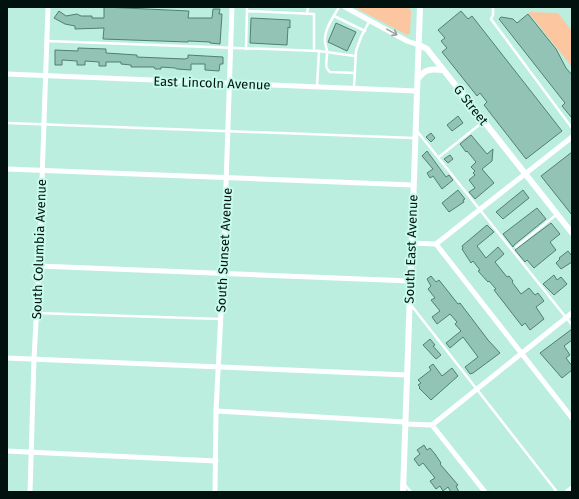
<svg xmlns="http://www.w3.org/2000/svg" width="579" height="499" font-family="'Fira Sans',sans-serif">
<rect width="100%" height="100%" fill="#bceedf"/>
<g fill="#fcc6a1">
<polygon points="354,7 409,7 411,11 410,34 407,35"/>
<polygon points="528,12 558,13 572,31 572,67"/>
</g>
<g fill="#93c3b5" stroke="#517f73">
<polygon points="104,7 189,11 188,18 212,18 213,9 220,9 219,14 222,14 220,44 210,43 210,42 188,41 188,42 103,39 104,28 75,29 75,26 65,24 54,18 59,11 66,16 77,14 81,16 92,16 92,18 104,18"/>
<polygon points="461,11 468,19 472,16 562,131 526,159 484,105 487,102 480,93 477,96 442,52 447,48 441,41 445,38 438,30"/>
<polygon points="528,14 556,49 566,68 572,75 572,118 562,106 565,103 499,19 501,17 513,19 517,23"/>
<polygon points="251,18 290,20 290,28 288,27 287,45 250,43"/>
<polygon points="336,23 356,32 347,51 328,42"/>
<polygon points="78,48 106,49 106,53 137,55 137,57 185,59 188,58 188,55 223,57 223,64 220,64 219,71 205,70 205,64 191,64 191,70 177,69 175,68 161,67 161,69 155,69 154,67 131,67 131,65 121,64 121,62 106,62 106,66 99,66 99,62 85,61 85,65 77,65 77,61 62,60 62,65 55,65 55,50 78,51"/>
<polygon points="458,116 463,123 452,131 447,125"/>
<polygon points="431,133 435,138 431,142 426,137"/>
<polygon points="471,135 487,154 493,149 492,161 482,169 494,183 475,199 469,192 475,188 469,180 475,175 473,173 475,171 471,167 476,162 467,151 466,152 460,144"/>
<polygon points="427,151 446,177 449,175 453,180 442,189 433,176 430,178 427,173 433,169 422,156"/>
<polygon points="572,152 572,215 541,176"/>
<polygon points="450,155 453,159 448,163 444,159"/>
<polygon points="458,190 465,199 463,200 464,202 449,212 442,203"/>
<polygon points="523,190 529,198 503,219 496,212"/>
<polygon points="537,208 546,219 514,245 513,247 503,234"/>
<polygon points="551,223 560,234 550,242 556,250 534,268 527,260 525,262 515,250"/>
<polygon points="487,225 494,232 477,246 486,258 498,247 504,254 495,262 507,277 509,276 513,281 512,282 521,294 529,288 535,295 538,293 544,301 536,307 544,319 530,330 525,323 522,326 494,290 496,289 489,281 488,282 478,271 480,270 473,261 471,263 462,249 463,248 462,246"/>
<polygon points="568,251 572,256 572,262 561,269 556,263 560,259 559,258"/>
<polygon points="554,275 557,280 561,277 567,284 554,295 543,284"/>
<polygon points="431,276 436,282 439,280 458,304 460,303 488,340 500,353 473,373 470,374 465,367 478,357 463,337 450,348 446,343 461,331 455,324 457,322 450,314 437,324 432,317 440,311 431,300 435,298 428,289 431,286 427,279"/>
<polygon points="572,329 572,340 564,346 570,355 566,358 572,366 572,370 562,378 540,353"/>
<polygon points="430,339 435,345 433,346 441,355 436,359 423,345"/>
<polygon points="433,364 442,376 452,368 458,376 431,400 419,388 420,387 418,385 421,383 418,380 431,370 429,367"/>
<polygon points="424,445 427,450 430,448 435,454 441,463 440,464 458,485 456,486 459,492 451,492 448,487 443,491 440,486 436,489 430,481 435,478 423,463 419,466 414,459 420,454 417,450"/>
</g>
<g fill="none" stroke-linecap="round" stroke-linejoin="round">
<g stroke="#fff" stroke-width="2.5">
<path d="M339 7C333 18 324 29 325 42 325 45 327 48 327 51 328 59 323 67 330 72L355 73"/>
<polyline points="493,7 493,15 491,19 572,128"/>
<polyline points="247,11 247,7"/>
<polyline points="307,14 308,7"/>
<polyline points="334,16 365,31"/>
<polyline points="47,41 319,51 317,87"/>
<polyline points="246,49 247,11 314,14 314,50"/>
<polyline points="319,51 355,56"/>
<polyline points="354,88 356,51 361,37 370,20"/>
<polyline points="7,123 414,138"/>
<polyline points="417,131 572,325"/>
<polyline points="439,157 484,121"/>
<polyline points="516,247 556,215"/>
<polyline points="411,305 557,492"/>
<polyline points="36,313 220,319"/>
<polyline points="405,485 411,492"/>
</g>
<g stroke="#fff" stroke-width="5">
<polyline points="345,7 407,41 419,45"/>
<polyline points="7,74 417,91"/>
<polyline points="7,169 413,185"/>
<polyline points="412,243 436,244 572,137"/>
<polyline points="436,244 572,418"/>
<polyline points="39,266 410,281"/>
<polyline points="7,358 407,375"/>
<polyline points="216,411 405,422"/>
<polyline points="405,424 432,425 572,313"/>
<polyline points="432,425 485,492"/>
<polyline points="7,451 216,461"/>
<polyline points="30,492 34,359 39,266 48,7"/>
<polyline points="215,492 216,411 223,273 232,7"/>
<polyline points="567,492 572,488"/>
</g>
<g stroke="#fff" stroke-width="6">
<polyline points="419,45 427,49 572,233"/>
<path d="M418 79C425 68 432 69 443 70"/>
<polyline points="403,492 420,7"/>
</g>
</g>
<defs><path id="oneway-shaft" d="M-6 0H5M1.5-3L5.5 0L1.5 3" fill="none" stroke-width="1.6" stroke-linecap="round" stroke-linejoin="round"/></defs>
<use stroke="#99a09e" href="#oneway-shaft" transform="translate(392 32) rotate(29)"/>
<g text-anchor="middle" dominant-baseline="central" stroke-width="4" stroke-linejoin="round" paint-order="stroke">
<g font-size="13" fill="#01110d" stroke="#c9fbed">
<text transform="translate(212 83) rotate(2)">East Lincoln Avenue</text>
<text transform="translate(471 105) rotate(52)">G Street</text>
<text transform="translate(39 249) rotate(-88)">South Columbia Avenue</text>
<text transform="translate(411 249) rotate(-88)">South East Avenue</text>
<text transform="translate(224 250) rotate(-87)">South Sunset Avenue</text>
</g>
</g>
<rect width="579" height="499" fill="none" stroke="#01110d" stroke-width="16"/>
</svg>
